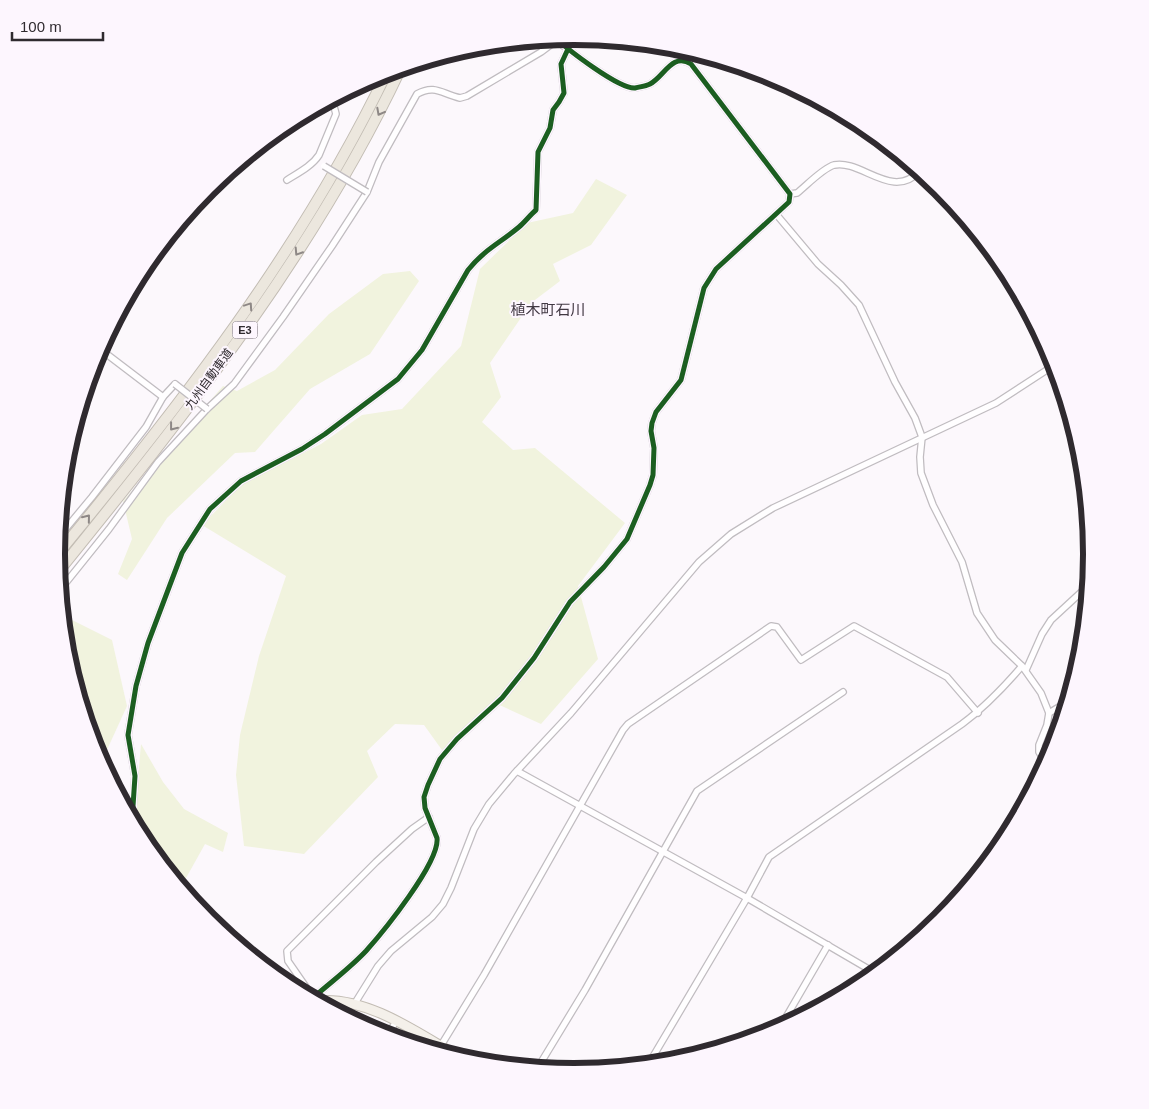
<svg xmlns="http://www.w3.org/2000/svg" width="1149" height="1109" font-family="Helvetica,'Noto Sans JP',sans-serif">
<rect width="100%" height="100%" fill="#fcf8fc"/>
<g fill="#f1f3de">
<polygon points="596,179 627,195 591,245 553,264 560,281 531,303 490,363 501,397 482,422 513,450 535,448 625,523 578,586 598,659 541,724 495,703 442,750 424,725 395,724 367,751 378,777 304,854 244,846 236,775 240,735 259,656 286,576 202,525 241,485 321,444 362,415 402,409 461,346 480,269 527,223 573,213"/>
<polygon points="410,271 419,281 370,354 310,389 255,452 235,453 167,518 127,580 118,574 132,539 123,501 223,386 237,391 275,370 329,314 383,274"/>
<polygon points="70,619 112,640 127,706 101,763 96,753 66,655 64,635"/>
<polygon points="141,744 163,782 184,809 228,833 223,852 205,844 181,887 143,842 134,825"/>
</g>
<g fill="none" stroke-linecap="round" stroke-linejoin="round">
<g stroke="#c0bcc0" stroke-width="8">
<g id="minor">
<path d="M287 180C298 173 312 166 319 155L336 114 332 99"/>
<path d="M790 194 797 193C806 186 823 168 834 165 861 159 892 201 920 171"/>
<polyline points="776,214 818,264 841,285 859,305 895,382 915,418 922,437 920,457 921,473 933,505 962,562 977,613 995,640 1022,666 1041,693 1049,713 1047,725 1039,745 1039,752 1047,765"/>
<polyline points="100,349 163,397"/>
<polyline points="58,538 92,497 146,427 163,397 175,384"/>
<path d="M60 590 109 529 158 462 207 409 234 384 283 317 332 246 367 192 379 162 417 94C435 84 442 94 460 98L467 96 541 52 557 40"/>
<polyline points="1026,670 1042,634 1051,620 1090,584"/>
<polyline points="1049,713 1069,701"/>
<polyline points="517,771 747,898 877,974"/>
<path d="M132 821 135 776 128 735 136 686 148 643 182 553 210 509 241 481 302 449 325 434 398 379 422 350 468 270C485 249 500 243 519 227 525 222 530 215 536 210L538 152 550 128 553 110 559 102 564 93 561 64 568 49"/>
<path d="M314 997C331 982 350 968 366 951 383 932 440 862 437 838L425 808 424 797 428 785 440 759 457 739 502 698 534 658 570 602 604 567 627 539 650 485 653 475 654 448 651 431 652 423 656 412 681 380 704 288 716 269 789 202 790 194 691 64C672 52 664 77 650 84 646 86 639 87 635 88 619 89 568 50 556 38"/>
<polyline points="315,1000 288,961 287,951 376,862 412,829 429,817"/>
<polyline points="355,1003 378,966 391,951 432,917 443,904 451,888 474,829 489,804 514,774 571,713 699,562 731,534 773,508 996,403 1056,364"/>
<polyline points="778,1031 828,945"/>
<polyline points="387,1037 396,1021"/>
<polyline points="437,1052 484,975 623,730 628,724 771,626 777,627 801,660 854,626 947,677 978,713"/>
<path d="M648 1065 747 898 769 857 962 724C985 707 1004 687 1022 666"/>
<polyline points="537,1069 585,990 697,791 843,692"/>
</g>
</g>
<g stroke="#c0bcc0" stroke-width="9">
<polyline id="tertiary" points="564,46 573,36"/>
</g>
<g stroke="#c2bcb3" stroke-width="11">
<path id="primary" d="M316 1001C367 995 421 1035 464 1060"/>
</g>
<g stroke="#c2bcb3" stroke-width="12">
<g id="motorway">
<path d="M56 556C181 405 302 249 387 72"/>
<path d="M58 572C186 414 314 253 401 68"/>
</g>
</g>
<use href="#minor" stroke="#fffeff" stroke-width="5.5"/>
<use href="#tertiary" stroke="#fffeff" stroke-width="7"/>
<use href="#primary" stroke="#f4f0ea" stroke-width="9"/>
<use href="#motorway" stroke="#ece7de" stroke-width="10"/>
<g stroke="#c0bcc0" stroke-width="8" stroke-linecap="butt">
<g id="minor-bridge">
<polyline points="324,166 367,192"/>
<polyline points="175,384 207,409"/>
</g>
</g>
<use href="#minor-bridge" stroke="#fffeff" stroke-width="5.5"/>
<g stroke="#fdf6fe" stroke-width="8">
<g id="cycleway">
<path d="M132 821 135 776 128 735 136 686 148 643 182 553 210 509 241 481 302 449 325 434 398 379 422 350 468 270C485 249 500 243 519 227 525 222 530 215 536 210L538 152 550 128 553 110 559 102 564 93 561 64 568 49"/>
<path d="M314 997C331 982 350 968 366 951 383 932 440 862 437 838L425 808 424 797 428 785 440 759 457 739 502 698 534 658 570 602 604 567 627 539 650 485 653 475 654 448 651 431 652 423 656 412 681 380 704 288 716 269 789 202 790 194 691 64C672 52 664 77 650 84 646 86 639 87 635 88 619 89 568 50 556 38"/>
</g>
</g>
<use href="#cycleway" stroke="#1b5e20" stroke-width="5"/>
</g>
<defs><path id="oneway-chevron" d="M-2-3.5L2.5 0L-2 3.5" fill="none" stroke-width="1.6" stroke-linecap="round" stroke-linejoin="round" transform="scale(1.25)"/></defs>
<g stroke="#8e8886">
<use href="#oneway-chevron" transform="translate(380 112) rotate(118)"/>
<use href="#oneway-chevron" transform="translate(298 252) rotate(123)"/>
<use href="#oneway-chevron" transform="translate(249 306) rotate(-56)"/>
<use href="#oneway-chevron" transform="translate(173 427) rotate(128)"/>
<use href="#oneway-chevron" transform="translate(87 518) rotate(-51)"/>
</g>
<g text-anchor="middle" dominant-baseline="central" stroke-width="4" stroke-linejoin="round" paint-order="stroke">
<rect fill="#fdf6fe" stroke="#6d676d" stroke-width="1" x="232.5" y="321.5" width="25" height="17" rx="4"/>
<g font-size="11" font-weight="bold" fill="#2f2a2f">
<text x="245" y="330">E3</text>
</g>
<g font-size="12" fill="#2f2a2f" stroke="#fdf6fe">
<text transform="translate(209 379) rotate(-54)">九州自動車道</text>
</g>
<g font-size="15" fill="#413842" stroke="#fdf6fe">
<text x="548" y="309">植木町石川</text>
</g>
</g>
<path d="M0 0H1149V1109H0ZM65 554a509 509 0 1 1 1018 0a509 509 0 1 1-1018 0Z" fill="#fdf6fe" fill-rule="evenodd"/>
<path fill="none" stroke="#2f2a2f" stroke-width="6" d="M65 554a509 509 0 1 1 1018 0a509 509 0 1 1-1018 0Z"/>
<path d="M12 32v8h91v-8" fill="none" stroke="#2f2a2f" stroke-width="2.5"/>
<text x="20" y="32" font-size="15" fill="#2f2a2f" stroke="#fdf6fe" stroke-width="4" paint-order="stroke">100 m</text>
</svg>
